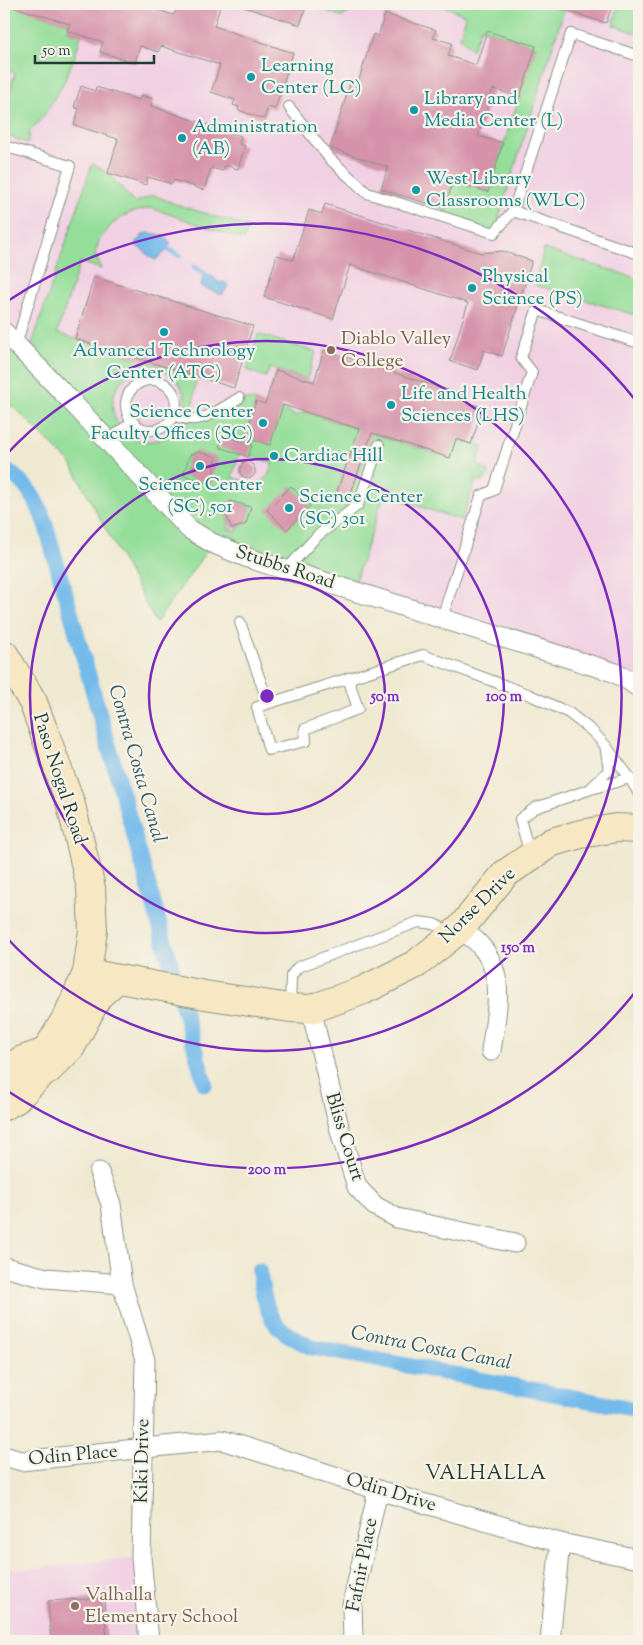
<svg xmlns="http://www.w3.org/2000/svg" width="643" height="1645" font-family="'Sorts Mill Goudy',serif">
<rect width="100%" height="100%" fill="#f7f3e8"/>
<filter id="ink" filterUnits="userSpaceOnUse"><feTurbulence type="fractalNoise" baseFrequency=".02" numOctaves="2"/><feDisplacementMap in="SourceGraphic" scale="10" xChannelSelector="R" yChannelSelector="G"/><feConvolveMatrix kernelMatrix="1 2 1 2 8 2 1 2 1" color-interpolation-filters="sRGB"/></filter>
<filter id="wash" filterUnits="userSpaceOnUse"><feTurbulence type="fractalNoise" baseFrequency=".0096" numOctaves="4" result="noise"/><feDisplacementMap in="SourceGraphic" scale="20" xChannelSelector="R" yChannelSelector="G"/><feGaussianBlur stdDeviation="1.12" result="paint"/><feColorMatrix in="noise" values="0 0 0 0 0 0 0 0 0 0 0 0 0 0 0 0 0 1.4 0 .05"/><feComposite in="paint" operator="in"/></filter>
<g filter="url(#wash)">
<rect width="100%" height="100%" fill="#f0e9d2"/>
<g fill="#f1d0e3">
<polygon points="4,4 639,4 639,695 623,681 248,558 4,332"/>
<polygon points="141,1557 149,1641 4,1641 4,1564 16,1570"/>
</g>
<g fill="#94de9a" stroke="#5a8e67" fill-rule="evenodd">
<polygon points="8,4 37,4 35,13 70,24 67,31 81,35 75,56 64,82 43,117 30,131 28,143 4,135 4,111 15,73 4,69 4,10 6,10"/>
<polygon points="321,4 364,4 342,17 319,8"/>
<polygon points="431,4 566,4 494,233 443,216 453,181 488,192 536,46 481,28 472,50 460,37 466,16 449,8"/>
<polygon points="619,4 639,4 639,34 613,25"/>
<path d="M92 164C110 171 122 189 134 203L154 195 175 204 249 227 244 240 151 208 129 213 112 224 99 241 95 253 101 269 80 262 57 333 196 377 192 419 239 398 256 401 245 437 247 438 246 442 252 444 254 440 281 409 296 416 304 412 450 458 456 439 483 447 477 464 490 473 482 482 476 480 461 520 384 495 352 590 212 543 156 623 71 464 17 410 4 401V340L28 356ZM146 368C196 368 199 436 152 441 107 445 95 378 146 368ZM352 447 366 452 347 505 334 500ZM198 452 217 458 210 483 183 475 190 455ZM240 453 273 463 269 474 258 486 232 477ZM291 486 310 506 287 529ZM230 501 251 507 246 524 238 527 237 531 228 529 229 523 226 515Z"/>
<polygon points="544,249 639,279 639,316 535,285"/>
<polygon points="258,334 316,352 307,379 270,368 266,377 247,370"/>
</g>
<g fill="#73baea" stroke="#497c8f">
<path d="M149 233 163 235 171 243 164 253 155 260C148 256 144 250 137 246L136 241 140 240 143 234Z"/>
<polygon points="204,273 211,275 219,283 225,282 228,286 222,295 201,286"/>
</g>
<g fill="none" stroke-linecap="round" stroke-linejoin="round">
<g stroke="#73baea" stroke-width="5">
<polyline points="167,249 180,256"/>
<polyline points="194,267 204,273"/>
</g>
<g stroke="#73baea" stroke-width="16">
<path d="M4 469C29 484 37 500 46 526L205 1084"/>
<path d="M259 1271C262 1287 264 1305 273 1320 280 1332 298 1340 310 1347L639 1410"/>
</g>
</g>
<g id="blocks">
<g fill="#d592aa">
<polygon points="14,4 151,4 150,8 174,15 178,4 221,4 214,26 293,53 275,109 268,107 264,119 238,110 239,107 233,105 235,100 211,92 220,65 161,46 158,52 140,46 135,63 100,52 103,42 67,31 70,24 14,7"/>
<polygon points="241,4 307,4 300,25 241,6"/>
<polygon points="555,4 595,4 611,9 606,23 554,7"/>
<polygon points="385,14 436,30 433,38 452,43 448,56 476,65 487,31 536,46 520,97 493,89 478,136 503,143 488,192 453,181 445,209 381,189 388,167 330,148 351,81 358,83 373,34 378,36"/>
<polygon points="81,86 95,91 96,87 139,100 141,95 153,99 151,106 241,136 239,144 245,146 238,169 225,165 223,171 211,168 204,190 174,180 172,184 148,177 146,185 108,173 118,139 74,125 79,109 74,107"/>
<polygon points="325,204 481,253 502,251 532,261 502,356 484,350 478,370 450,361 468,303 350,265 333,319 264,297 277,255 293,260 309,210 322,214"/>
<polygon points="94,277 253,326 234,388 75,339"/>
<polygon points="324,350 469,397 467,403 483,407 471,444 456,439 450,458 372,433 347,504 334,500 359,429 283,405 270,445 245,437 256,401 265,404 276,370 314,382"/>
<polygon points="224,435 252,445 248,457 219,447"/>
<polygon points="198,452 217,457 211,484 183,475 190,455"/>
<polygon points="245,459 253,465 255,469 255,474 251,478 243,477 240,473 240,468"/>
<polygon points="291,486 310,506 287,530 267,510"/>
<polygon points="230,501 251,507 246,524 232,529 226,515"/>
<polygon points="104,1598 107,1641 51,1641 48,1601"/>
</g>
</g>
</g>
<g filter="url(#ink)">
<use href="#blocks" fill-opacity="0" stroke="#889383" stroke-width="1"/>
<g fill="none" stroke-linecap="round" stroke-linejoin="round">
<g stroke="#889383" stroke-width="12">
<g id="lane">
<polyline points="639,56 571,34 513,211 639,254"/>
<polyline points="289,107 329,158 367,193 494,233 513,211"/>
<polyline points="4,146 70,166 16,345"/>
<circle cx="151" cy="405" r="25"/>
<path d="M174 415C200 427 217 411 239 398"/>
<polyline points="108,441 132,422"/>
<polyline points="286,570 317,536 358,505 379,445"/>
<polyline points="442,618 481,496 494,490 532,372 521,358 537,310 639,343"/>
<polyline points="240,622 268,703"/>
<polyline points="348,678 358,709 305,729 306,741 269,750 257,707 423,655 530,695 569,713 592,731 605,745"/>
<polyline points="592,787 609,770 605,745 630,778 639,794"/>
<polyline points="530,855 520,819 535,808 591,789 630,778"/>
<polyline points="290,1007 291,976 298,967 418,922 434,924 453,933"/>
</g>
</g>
<g stroke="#889383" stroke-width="21">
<g id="street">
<polyline points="4,332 71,401 189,529 212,543 248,558 613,672 628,680 639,688"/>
<path d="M460 929C466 933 473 938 478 943 508 974 496 1013 491 1051"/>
<polyline points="311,1009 340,1131 357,1187 375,1206 397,1218 515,1243"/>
<polyline points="99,1172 111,1204 122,1284 145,1360 141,1557 149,1641"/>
<polyline points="4,1267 46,1278 122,1284"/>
<polyline points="4,1456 21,1461 222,1440 378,1490 560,1543 639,1559"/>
<polyline points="353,1641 352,1605 378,1490"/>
<polyline points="550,1641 560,1543"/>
</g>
</g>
<g stroke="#889383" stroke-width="30">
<g id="secondary">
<polyline points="4,654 33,702 71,805 91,888 93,930 87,973 68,1015 46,1052"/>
<polyline points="87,973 205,995 290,1008 311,1009 364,990 416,964 460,929 505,874 552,842 581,834 616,828 639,829"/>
<polyline points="4,1072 22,1060 46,1052 41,1074 15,1100 4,1106"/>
<polyline points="41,1074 48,1070 71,1047 98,996 117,979"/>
</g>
</g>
<use href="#lane" stroke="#fff" stroke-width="10"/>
<use href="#street" stroke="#fff" stroke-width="19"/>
<use href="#secondary" stroke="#f8e7c3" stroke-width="28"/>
</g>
</g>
<g fill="none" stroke="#7b2cbf" stroke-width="2.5">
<circle cx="267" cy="696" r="118"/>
<circle cx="267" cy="696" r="237"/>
<path d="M5 456A355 355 0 1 1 5 936"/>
<path d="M637 990A473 473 0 0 1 6 1090M6 302A473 473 0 0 1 637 402"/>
</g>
<g fill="#0f9aa8" stroke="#f7f3e8" stroke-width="2">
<circle cx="251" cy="77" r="5"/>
<circle cx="414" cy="110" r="5"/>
<circle cx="182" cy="138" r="5"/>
<circle cx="416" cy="190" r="5"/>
<circle cx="472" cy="288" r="5"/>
<circle cx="164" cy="332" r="5"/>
<circle cx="391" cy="405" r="5"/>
<circle cx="263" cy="423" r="5"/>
<circle cx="274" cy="456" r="5"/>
<circle cx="200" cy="466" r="5"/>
<circle cx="289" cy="508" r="5"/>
</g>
<g fill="#8d6e63" stroke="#f7f3e8" stroke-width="2">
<circle cx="331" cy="350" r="5"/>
<circle cx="75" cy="1606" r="5"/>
</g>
<g text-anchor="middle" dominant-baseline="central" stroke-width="4.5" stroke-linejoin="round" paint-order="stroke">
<g font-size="19" fill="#0d838f" stroke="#f7f3e8" text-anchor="start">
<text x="261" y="66">Learning<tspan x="261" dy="22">Center (LC)</tspan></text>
<text x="424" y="99">Library and<tspan x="424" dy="22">Media Center (L)</tspan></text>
<text x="192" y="127">Administration<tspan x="192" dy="22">(AB)</tspan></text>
<text x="426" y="179">West Library<tspan x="426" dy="22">Classrooms (WLC)</tspan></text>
<text x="482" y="277">Physical<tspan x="482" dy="22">Science (PS)</tspan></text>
<text x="164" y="351" text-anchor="middle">Advanced Technology<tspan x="164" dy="22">Center (ATC)</tspan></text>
<text x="401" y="394">Life and Health<tspan x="401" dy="22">Sciences (LHS)</tspan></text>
<text x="253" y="412" text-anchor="end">Science Center<tspan x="253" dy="22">Faculty Offices (SC)</tspan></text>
<text x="284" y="456">Cardiac Hill</text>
<text x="200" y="485" text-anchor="middle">Science Center<tspan x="200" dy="22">(SC) 501</tspan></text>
<text x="299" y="497">Science Center<tspan x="299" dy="22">(SC) 301</tspan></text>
</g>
<g font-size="19" fill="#785e54" stroke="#f7f3e8" text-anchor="start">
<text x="341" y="339">Diablo Valley<tspan x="341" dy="22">College</tspan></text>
<text x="85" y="1595">Valhalla<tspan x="85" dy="22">Elementary School</tspan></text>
</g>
<g font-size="19" fill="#1f3d34" stroke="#f7f3e8">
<text transform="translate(285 568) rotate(18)">Stubbs Road</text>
<text transform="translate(59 779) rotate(72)">Paso Nogal Road</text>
<text transform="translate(478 906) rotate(-45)">Norse Drive</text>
<text transform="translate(344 1137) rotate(73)">Bliss Court</text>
<text transform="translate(73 1456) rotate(-5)">Odin Place</text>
<text transform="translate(143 1461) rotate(-89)">Kiki Drive</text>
<text transform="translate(391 1493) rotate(17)">Odin Drive</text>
<text transform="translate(363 1565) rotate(-79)">Fafnir Place</text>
</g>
<g font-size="20" font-style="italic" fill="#345c62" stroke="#f7f3e8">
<text transform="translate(136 764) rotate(74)">Contra Costa Canal</text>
<text transform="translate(431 1349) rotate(11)">Contra Costa Canal</text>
</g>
<g font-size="20" letter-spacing="1" fill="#1f3d34" stroke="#f7f3e8">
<text x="486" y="1474">VALHALLA</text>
</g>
</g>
<circle cx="267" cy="696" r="8" fill="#7b2cbf" stroke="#f7f3e8" stroke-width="2.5"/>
<g font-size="15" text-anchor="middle" font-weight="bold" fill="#7b2cbf" stroke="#f7f3e8" stroke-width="4.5" stroke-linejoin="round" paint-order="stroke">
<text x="385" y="701">50 m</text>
<text x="504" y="701">100 m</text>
<text x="518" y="952">150 m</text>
<text x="267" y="1174">200 m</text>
</g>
<rect width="643" height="1645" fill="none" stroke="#f7f3e8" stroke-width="20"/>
<path d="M35 55v8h119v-8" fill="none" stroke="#1f3d34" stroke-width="2.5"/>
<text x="42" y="55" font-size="15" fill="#1f3d34" stroke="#f7f3e8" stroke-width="4" paint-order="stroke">50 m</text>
</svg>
